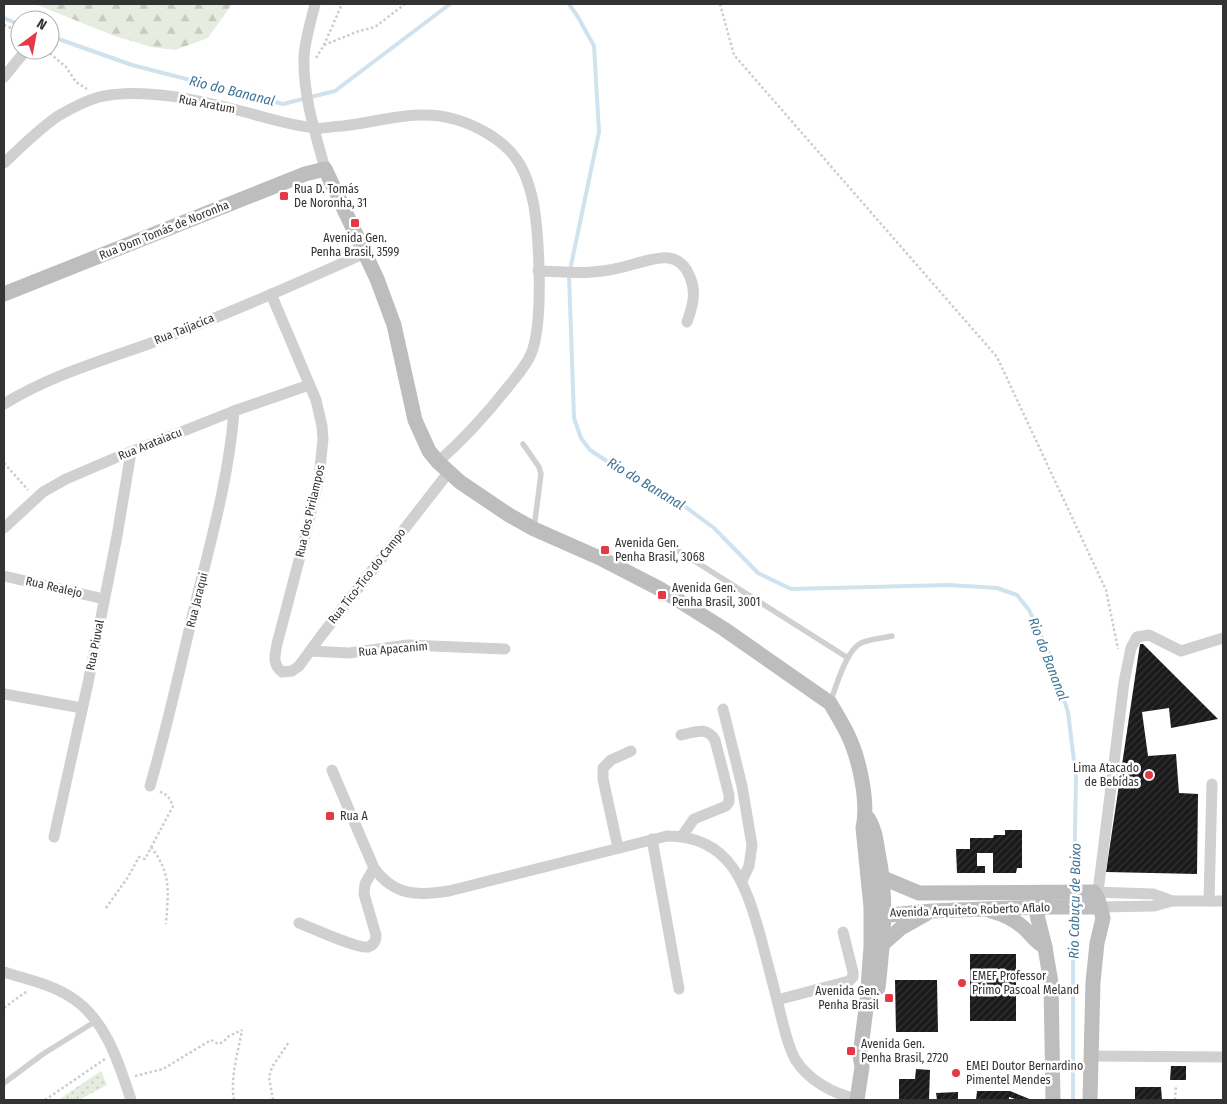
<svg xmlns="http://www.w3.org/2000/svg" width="1227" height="1104" font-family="'Fira Sans Condensed',sans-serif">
<defs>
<pattern id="forest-firs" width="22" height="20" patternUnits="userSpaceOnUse" patternTransform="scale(1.25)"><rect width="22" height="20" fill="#e6ecdf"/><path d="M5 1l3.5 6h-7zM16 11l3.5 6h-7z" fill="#c6cbc0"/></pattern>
<pattern id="park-dots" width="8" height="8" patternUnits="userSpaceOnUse" patternTransform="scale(1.25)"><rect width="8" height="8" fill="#e6ecdf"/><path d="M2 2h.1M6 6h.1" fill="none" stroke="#c6cbc0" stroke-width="1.8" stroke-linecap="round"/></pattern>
<pattern id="building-hatch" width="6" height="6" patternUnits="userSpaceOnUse" patternTransform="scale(1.25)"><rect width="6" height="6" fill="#1a1a1a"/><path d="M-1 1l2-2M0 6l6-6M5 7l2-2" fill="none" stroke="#333"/></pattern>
</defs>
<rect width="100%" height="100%" fill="#fff"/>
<polygon fill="url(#forest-firs)" points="35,4 232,4 208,38 175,50 151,47 112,35"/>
<polygon fill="url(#park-dots)" points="101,1071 107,1085 79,1100 58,1100"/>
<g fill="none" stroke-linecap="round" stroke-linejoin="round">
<g stroke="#cfe2ee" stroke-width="4">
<polyline points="569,4 578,17 594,46 599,132 569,275 574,418 581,438 590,450 629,476 668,494 714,528 758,573 791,589 949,585 997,588 1017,595 1029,610 1048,651 1068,712 1076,777 1074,888"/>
<polyline points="4,18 20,25"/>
<polyline points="50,36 132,65 283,104 335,91 450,4"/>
<polyline points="1073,1100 1073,910"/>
</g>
</g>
<g fill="url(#building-hatch)">
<polygon points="1140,644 1143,644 1218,719 1171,728 1169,708 1142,712 1148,756 1176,754 1179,793 1198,794 1197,874 1106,872"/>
<polygon points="1005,830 1022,830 1022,868 1017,868 1016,873 993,873 993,853 977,853 977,866 985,866 985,873 957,873 956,849 970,849 970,838 993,838 994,835 1005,835"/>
<rect x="970" y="954" width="46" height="67"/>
<polygon points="895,980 937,980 938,1032 896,1032"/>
<polygon points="1171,1066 1186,1066 1186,1080 1170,1080"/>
<polygon points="916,1069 930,1070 929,1100 899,1100 899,1079 915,1079"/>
<polygon points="1135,1087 1161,1087 1162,1100 1135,1100"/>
<polygon points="977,1091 1010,1091 1032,1100 1018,1100 1009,1097 1009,1100 976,1100"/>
<polygon points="958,1092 958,1100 937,1100 936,1093"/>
</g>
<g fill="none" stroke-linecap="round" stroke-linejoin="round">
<g stroke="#cdcdcd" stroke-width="2.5" stroke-dasharray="2.5 2.5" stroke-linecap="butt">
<polyline points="720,4 734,55 997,357 1106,590 1118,649"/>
<polyline points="4,25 20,32"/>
<polyline points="324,45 359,31 375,27 405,4"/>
<polyline points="46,50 66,67 76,82 87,89"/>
<polyline points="316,58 324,45 342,4"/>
<polyline points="4,463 28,490"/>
<path d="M151 847C172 874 168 892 166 924"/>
<polyline points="106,908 128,877 139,857 145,859 173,806 168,796 159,791"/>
<polyline points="4,1008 27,991"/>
<polyline points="135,1076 163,1069 211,1040 218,1044 223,1042 229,1036 242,1030"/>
<polyline points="45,1100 105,1059"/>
<path d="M234 1100C230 1077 238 1053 242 1030"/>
<polyline points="273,1100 269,1077 272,1067 289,1042"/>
<polyline points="1175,1100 1176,1085"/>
</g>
<g stroke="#d0d0d0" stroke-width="5.5">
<polyline points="523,444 539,467 541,474 534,528"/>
<polyline points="663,541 848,658"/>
<path d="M830 703C836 687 846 650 861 643 870 639 883 638 892 636"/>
<polyline points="4,1083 43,1054 96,1021"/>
</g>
<g stroke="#d0d0d0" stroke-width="11">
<path d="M315 4C311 21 305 39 304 57 303 96 315 132 325 169"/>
<polyline points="4,77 26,50"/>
<path d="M4 163C21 147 39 129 58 116 70 109 85 101 99 97 142 87 199 100 241 111 265 117 291 126 316 128 324 129 334 126 343 126 378 122 419 108 454 119 476 125 504 140 517 160 526 173 531 191 534 206 539 239 544 324 531 354 526 366 517 376 508 387 487 414 464 439 438 462"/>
<path d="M538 271C556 271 575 274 592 272 607 271 621 268 634 264 657 258 679 249 690 277 697 293 692 308 687 322"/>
<path d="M271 294 316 400 322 426 323 439 319 478 303 545 277 644C275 655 272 664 282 672L292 671 299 666 321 636 448 473"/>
<path d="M4 404C49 376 101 361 151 343 223 316 294 285 365 253"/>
<polyline points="4,528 43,492 66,479 115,458 234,411 309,385"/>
<polyline points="4,576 104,599"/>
<polyline points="310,651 349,653 408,645 505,649"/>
<polyline points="4,694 82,708"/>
<polyline points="723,709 742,786 752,845 749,866 742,881"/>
<path d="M681 735C696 732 706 726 715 740L729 795V802L726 806 694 819 682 836"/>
<path d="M332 770 374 868C394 896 418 896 449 891L667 836C731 836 746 885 761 938 767 962 774 987 780 1012 784 1027 787 1044 795 1059 808 1080 833 1094 857 1099"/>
<path d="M150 786C167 728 180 668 194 609 210 544 229 478 234 411"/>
<polyline points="54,837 88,683 117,536 131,452"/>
<polyline points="652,839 679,989"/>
<polyline points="618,848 603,779 603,768 611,760 631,751"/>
<polyline points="1094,892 1153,894 1172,901"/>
<polyline points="1098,892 1124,682 1131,648 1137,637 1149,635 1181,651 1223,638"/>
<polyline points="1209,901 1212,784"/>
<polyline points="1101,907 1154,906 1172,901 1223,901"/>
<path d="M299 923C312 928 357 949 368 947 374 945 376 941 376 935L364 894 365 884 374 868"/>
<path d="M4 972C25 979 50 984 69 996 105 1017 119 1063 131 1100"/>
<polyline points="777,1000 849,981 853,977 853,972 843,932"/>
<polyline points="1090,1056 1223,1057"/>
</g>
<g stroke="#bdbdbd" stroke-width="15">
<path d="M4 294 305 174 325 169 377 279 394 325 415 420 429 451 438 462 460 482 509 515 534 529 602 559 662 590 724 629 830 703C836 713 842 723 847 733 859 757 869 802 863 828L871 907V947L867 1001 860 1055 862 1067 857 1100"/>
<path d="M868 818C875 829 876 840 878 852 888 899 883 941 878 988"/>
<polyline points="869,879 883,878 919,893 1094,892 1098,899 1103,918 1097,943 1093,982 1090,1100"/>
<polyline points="1044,900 1037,915 1045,947 1051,983 1053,1100"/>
<polyline points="877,909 890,915 932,911 1041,907 1101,907"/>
<path d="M991 911C1003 914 1015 920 1024 928 1032 935 1035 942 1045 947"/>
<polyline points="884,943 901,928 926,914"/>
</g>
</g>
<g fill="#e63946" stroke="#fff" stroke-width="2">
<rect x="279" y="191" width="10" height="10" rx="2.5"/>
<rect x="350" y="218" width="10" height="10" rx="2.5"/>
<rect x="600" y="545" width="10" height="10" rx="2.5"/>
<rect x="657" y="590" width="10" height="10" rx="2.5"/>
<circle cx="1149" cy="775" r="5"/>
<rect x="325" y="811" width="10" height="10" rx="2.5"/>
<circle cx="962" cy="983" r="5"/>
<rect x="884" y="993" width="10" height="10" rx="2.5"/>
<rect x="846" y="1046" width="10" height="10" rx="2.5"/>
<circle cx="956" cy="1073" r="5"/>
</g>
<g text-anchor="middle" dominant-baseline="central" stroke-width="5" stroke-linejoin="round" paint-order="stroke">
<g font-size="12" fill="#333" stroke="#fff">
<text transform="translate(207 104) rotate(11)">Rua Aratum</text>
<text transform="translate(164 230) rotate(-22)">Rua Dom Tomás de Noronha</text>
<text transform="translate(184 329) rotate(-22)">Rua Taijacica</text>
<text transform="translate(150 444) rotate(-22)">Rua Arataiacu</text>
<text transform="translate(310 511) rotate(-77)">Rua dos Pirilampos</text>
<text transform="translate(367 576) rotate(-52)">Rua Tico-Tico do Campo</text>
<text transform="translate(54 587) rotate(13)">Rua Realejo</text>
<text transform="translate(197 600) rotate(-76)">Rua Jaraqui</text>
<text transform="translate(95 645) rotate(-79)">Rua Piuval</text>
<text transform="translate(393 649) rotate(-5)">Rua Apacanim</text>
<text transform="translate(970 910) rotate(-2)">Avenida Arquiteto Roberto Aflalo</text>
</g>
<g font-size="12" fill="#333" stroke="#fff" text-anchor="start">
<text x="294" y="189">Rua D. Tomás<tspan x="294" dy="14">De Noronha, 31</tspan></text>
<text x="355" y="238" text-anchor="middle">Avenida Gen.<tspan x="355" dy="14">Penha Brasil, 3599</tspan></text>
<text x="615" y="543">Avenida Gen.<tspan x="615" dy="14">Penha Brasil, 3068</tspan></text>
<text x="672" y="588">Avenida Gen.<tspan x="672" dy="14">Penha Brasil, 3001</tspan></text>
<text x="1139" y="768" text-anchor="end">Lima Atacado<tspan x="1139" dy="14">de Bebidas</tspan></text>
<text x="340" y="816">Rua A</text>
<text x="972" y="976">EMEF Professor<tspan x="972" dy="14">Primo Pascoal Meland</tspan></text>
<text x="879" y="991" text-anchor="end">Avenida Gen.<tspan x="879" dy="14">Penha Brasil</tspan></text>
<text x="861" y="1044">Avenida Gen.<tspan x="861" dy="14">Penha Brasil, 2720</tspan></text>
<text x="966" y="1066">EMEI Doutor Bernardino<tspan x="966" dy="14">Pimentel Mendes</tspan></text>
</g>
<g font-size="14" font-style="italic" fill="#3f7597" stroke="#fff">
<text transform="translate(232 91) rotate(14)">Rio do Bananal</text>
<text transform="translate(646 484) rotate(31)">Rio do Bananal</text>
<text transform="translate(1048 659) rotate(69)">Rio do Bananal</text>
<text transform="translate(1075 901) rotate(-89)">Rio Cabuçu de Baixo</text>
</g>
</g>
<rect width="1227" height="1104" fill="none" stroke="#333333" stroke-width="10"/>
<g transform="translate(35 35) rotate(32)"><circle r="24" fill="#ffffff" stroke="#adadad"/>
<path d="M0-4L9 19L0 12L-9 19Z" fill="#e63946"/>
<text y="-8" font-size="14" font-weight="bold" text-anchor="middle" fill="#333333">N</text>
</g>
</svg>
